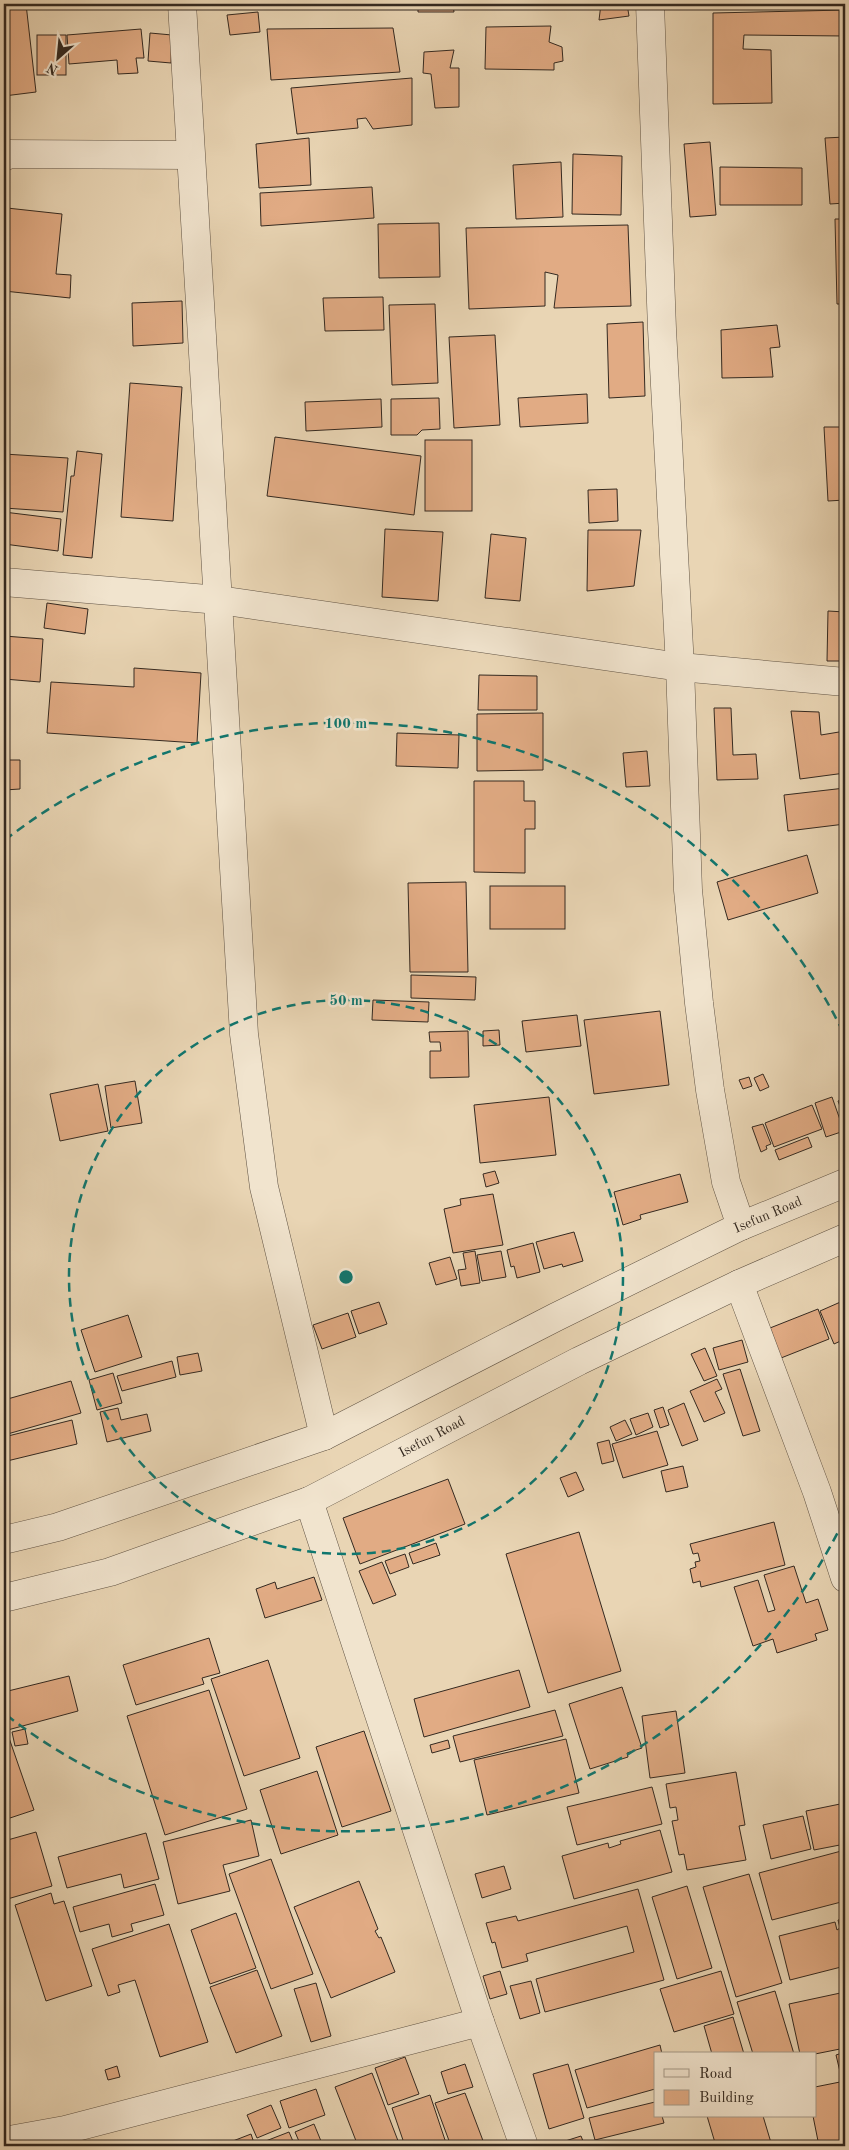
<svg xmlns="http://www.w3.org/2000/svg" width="849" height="2150" font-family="'Old Standard TT',serif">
<rect width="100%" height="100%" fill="#e9d5b4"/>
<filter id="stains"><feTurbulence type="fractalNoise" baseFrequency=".004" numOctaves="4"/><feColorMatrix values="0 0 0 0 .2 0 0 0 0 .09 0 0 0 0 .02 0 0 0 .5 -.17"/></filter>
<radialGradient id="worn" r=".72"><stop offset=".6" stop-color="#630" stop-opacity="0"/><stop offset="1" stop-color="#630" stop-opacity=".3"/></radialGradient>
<g fill="#e1ab84" stroke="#342920">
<polygon points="4,4 26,4 36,92 4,96"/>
<rect x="369" y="4" width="41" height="1"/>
<polygon points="418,4 453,4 454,12 418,12"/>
<polygon points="601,4 627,4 629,16 599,20"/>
<polygon points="845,10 845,36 744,35 743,49 771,50 772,103 713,104 713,13"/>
<polygon points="258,12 260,32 230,35 227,15"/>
<polygon points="551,26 549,42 562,47 563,61 554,63 554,70 485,69 486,27"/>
<polygon points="393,28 400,72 271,80 267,29"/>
<polygon points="141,29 144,58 136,58 138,73 118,74 117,60 69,64 67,35"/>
<polygon points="150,33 172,35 171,63 148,61"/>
<rect x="37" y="35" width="29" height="40"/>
<polygon points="454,50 450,68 459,68 459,107 435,108 431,74 423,73 424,52"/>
<polygon points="412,78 412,125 373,129 366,118 357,119 358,128 297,134 291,88"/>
<polygon points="845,137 845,203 830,204 825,138"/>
<polygon points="309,138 311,185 259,188 256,144"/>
<polygon points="710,142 716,215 690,217 684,144"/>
<polygon points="573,154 622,156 621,215 572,214"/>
<polygon points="561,162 563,217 516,219 513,165"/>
<polygon points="720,167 802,168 802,205 720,205"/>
<polygon points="372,187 374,218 261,226 260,193"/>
<polygon points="7,208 62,214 56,274 71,275 70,298 4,291 4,247"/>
<polygon points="835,219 845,219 845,304 837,304"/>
<polygon points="439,223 440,277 379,278 378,224"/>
<polygon points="628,225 631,306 554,308 558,275 545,272 545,306 469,309 466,228"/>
<polygon points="383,297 384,330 325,331 323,298"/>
<polygon points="182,301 183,343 133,346 132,303"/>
<polygon points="435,304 438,383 392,385 389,305"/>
<polygon points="643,322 645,396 609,398 607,324"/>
<polygon points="777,325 780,347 770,348 773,377 722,378 721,330"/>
<polygon points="495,335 500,425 454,428 449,337"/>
<polygon points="130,383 182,387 173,521 121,517"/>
<polygon points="587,394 588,423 520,427 518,398"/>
<polygon points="439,398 440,429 422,430 417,435 391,435 391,399"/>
<polygon points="381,399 382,427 306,431 305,402"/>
<polygon points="824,427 845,427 845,500 828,501"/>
<polygon points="275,437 421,456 414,515 267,496"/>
<rect x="425" y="440" width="47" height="71"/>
<polygon points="77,451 102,454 92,558 63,555 71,476 74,476"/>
<polygon points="4,454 68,458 63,512 4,508"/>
<polygon points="617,489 618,521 589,523 588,490"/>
<polygon points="4,512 61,519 58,551 4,544"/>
<polygon points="385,529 443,532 438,601 382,597"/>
<polygon points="588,530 641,530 634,586 587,591"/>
<polygon points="491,534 526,538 520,601 485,598"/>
<polygon points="47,603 88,609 85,634 44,628"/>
<polygon points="828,611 845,612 845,661 827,661"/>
<polygon points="4,636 43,639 40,682 4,679"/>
<polygon points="134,668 201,673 197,743 47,733 51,682 134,687"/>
<polygon points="479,675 537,676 537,710 478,710"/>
<polygon points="714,708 731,708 733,755 756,754 758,779 717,780"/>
<polygon points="791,711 819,712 821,735 845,731 845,773 800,779"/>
<polygon points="543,713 543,770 477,771 477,714"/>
<polygon points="397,733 459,735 458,768 396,766"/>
<polygon points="647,751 650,786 626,787 623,753"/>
<polygon points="4,760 20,760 20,789 4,790"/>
<polygon points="474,781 524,781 524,801 535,801 535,829 525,829 525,873 474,872"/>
<polygon points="845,788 845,824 788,831 784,795"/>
<polygon points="807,855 818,893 728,920 717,882"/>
<polygon points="466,882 468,972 410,972 408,883"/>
<rect x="490" y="886" width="75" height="43"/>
<polygon points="411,975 476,977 475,1000 411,998"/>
<polygon points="373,1000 429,1002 428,1022 372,1020"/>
<polygon points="660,1011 669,1085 594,1094 584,1020"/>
<polygon points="577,1015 581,1046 526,1052 522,1021"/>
<polygon points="499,1030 500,1045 483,1046 483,1031"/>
<polygon points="468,1031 469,1077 430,1078 430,1051 441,1051 440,1042 430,1042 429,1032"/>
<polygon points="763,1074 769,1087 760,1091 754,1078"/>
<polygon points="749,1077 752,1086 743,1089 739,1080"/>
<polygon points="135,1081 142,1123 111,1128 105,1086"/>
<polygon points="98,1084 108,1131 60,1141 50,1094"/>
<polygon points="549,1097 556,1155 480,1163 474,1105"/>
<polygon points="832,1097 844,1131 826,1137 815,1103"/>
<polygon points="845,1098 845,1120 838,1101"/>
<polygon points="812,1105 822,1129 774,1147 765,1123"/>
<polygon points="763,1124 771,1144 766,1146 767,1149 761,1152 752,1127"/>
<polygon points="808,1137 812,1147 779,1160 775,1150"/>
<polygon points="495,1171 499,1183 486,1187 483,1174"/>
<polygon points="680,1174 688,1202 640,1215 641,1219 623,1225 614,1192"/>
<polygon points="493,1194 503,1245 453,1253 444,1209 461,1205 460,1199"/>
<polygon points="574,1232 583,1261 563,1267 562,1264 544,1269 536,1242"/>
<polygon points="533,1243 540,1272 517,1278 514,1266 511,1267 507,1250"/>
<polygon points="475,1251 480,1283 461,1286 458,1270 466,1269 463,1253"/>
<polygon points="501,1251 506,1277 482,1281 477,1255"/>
<polygon points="450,1257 457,1279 436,1285 429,1263"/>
<polygon points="845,1300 845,1339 834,1344 820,1311"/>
<polygon points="379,1302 387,1324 359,1334 351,1311"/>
<polygon points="818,1309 829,1339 781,1358 770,1328"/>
<polygon points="348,1313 356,1337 322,1349 313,1325"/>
<polygon points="128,1315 142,1357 95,1372 81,1330"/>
<polygon points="742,1340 748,1362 719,1370 713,1348"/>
<polygon points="705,1348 717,1376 704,1381 691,1354"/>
<polygon points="198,1353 202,1371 180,1375 177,1357"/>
<polygon points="172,1361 176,1377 122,1391 117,1376"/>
<polygon points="740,1369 760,1431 743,1436 723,1374"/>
<polygon points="113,1373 122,1403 97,1410 89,1380"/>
<polygon points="717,1379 722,1389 715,1392 725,1413 704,1422 690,1391"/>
<polygon points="71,1381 81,1413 4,1435 4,1400"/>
<polygon points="684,1403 698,1440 682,1446 668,1410"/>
<polygon points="663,1407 669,1425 660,1428 654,1410"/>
<polygon points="118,1408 121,1420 147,1414 151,1431 107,1442 100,1412"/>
<polygon points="648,1413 653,1427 636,1435 630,1419"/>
<polygon points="72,1420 77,1444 7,1461 4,1437"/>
<polygon points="625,1420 632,1434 616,1441 610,1427"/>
<polygon points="657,1431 668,1465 623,1478 612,1444"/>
<polygon points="609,1440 614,1461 602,1464 597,1443"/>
<polygon points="683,1466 688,1487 666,1492 661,1471"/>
<polygon points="576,1472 584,1490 568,1497 560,1478"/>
<polygon points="448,1479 465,1524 360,1564 343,1518"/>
<polygon points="774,1522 785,1565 701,1587 700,1581 693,1583 690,1569 696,1567 695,1562 700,1561 698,1553 693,1554 690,1544"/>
<polygon points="579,1532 621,1671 548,1693 506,1554"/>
<polygon points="436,1543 440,1555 413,1564 409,1553"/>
<polygon points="405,1554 409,1567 390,1574 385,1561"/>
<polygon points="382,1562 396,1595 373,1604 359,1571"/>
<polygon points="794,1566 806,1603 818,1599 828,1630 815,1634 817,1640 777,1653 773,1639 753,1646 734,1587 758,1580 768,1612 775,1610 764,1575"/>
<polygon points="314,1577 322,1600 265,1618 256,1589 275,1582 277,1589"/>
<polygon points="209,1638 220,1673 202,1678 204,1684 136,1705 123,1665"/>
<polygon points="268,1660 300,1758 244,1776 211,1679"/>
<polygon points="519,1670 530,1707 424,1737 414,1699"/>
<polygon points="69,1676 78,1711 4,1731 4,1692"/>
<polygon points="622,1687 642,1748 627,1753 628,1757 590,1769 569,1704"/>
<polygon points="209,1690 247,1809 165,1835 127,1716"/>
<polygon points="555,1710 563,1736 460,1762 453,1736"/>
<polygon points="676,1711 685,1773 650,1778 642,1716"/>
<polygon points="25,1729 28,1744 15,1746 12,1732"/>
<polygon points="364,1731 391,1811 342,1827 316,1747"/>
<polygon points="8,1735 34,1810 4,1820 4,1737"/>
<polygon points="566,1739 579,1793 487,1815 474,1760"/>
<polygon points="448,1740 450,1748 432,1753 430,1745"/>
<polygon points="317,1771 338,1835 281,1854 260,1790"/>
<polygon points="736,1772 745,1825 739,1826 746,1860 687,1870 684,1854 679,1855 672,1821 678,1820 676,1807 670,1808 666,1784"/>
<polygon points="652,1787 662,1824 577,1845 567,1807"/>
<polygon points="845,1803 845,1844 814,1850 806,1811"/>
<polygon points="803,1816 811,1849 771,1859 763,1825"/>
<polygon points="251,1820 259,1856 223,1865 230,1891 178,1904 163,1842"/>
<polygon points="660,1830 672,1872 574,1899 562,1856 608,1843 609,1848 621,1844 620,1841"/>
<polygon points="36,1832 52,1886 4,1900 4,1841"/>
<polygon points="146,1833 159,1879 124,1888 121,1874 67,1888 58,1857"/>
<polygon points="845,1850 845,1901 772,1920 759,1873"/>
<polygon points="271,1859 313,1974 271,1989 229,1874"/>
<polygon points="504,1866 511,1889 482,1898 475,1874"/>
<polygon points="749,1874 782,1983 736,1997 703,1887"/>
<polygon points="359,1881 378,1929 375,1931 379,1938 381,1937 395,1972 331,1998 294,1907"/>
<polygon points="155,1884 164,1915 131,1924 133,1931 112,1937 109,1924 80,1932 73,1907"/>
<polygon points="687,1886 712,1968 677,1979 652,1897"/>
<polygon points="638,1889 664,1980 545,2012 536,1979 634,1952 627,1926 526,1954 528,1961 502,1968 495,1942 492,1943 486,1923 516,1916 518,1921"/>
<polygon points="51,1893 54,1904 64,1901 92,1986 46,2001 15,1905"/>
<polygon points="236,1913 256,1968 210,1984 191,1930"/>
<polygon points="845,1919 845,1966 790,1980 779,1936 835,1922 837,1930 840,1928 838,1920"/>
<polygon points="169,1924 208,2042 160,2057 135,1980 118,1985 120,1992 108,1996 92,1949"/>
<polygon points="257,1970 282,2036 236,2053 210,1987"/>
<polygon points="500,1971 507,1994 490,1999 483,1976"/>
<polygon points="721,1971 734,2014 674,2032 660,1989"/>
<polygon points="531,1981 540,2013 520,2019 510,1986"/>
<polygon points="316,1983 331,2036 311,2042 294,1989"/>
<polygon points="775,1991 794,2054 753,2054 737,2002"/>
<polygon points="845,1992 845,2048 815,2054 800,2054 789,2004"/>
<polygon points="733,2017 744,2054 712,2054 704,2026"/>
<polygon points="660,2045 662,2054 655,2054 655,2089 587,2108 575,2070"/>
<polygon points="845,2052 845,2075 841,2076 836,2055"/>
<polygon points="405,2057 419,2094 388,2105 375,2068"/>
<polygon points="465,2064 473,2087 448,2094 441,2072"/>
<polygon points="568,2064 584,2118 549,2129 533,2074"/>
<polygon points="117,2066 120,2077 108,2080 105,2070"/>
<polygon points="372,2073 400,2146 358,2146 335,2087"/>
<polygon points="845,2081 845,2146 819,2146 813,2116 815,2116 815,2087"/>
<polygon points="316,2089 325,2115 289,2128 280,2101"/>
<polygon points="465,2093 485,2146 451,2146 435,2103"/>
<polygon points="430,2095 447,2146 405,2146 392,2108"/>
<polygon points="655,2102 655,2116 662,2116 664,2123 595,2140 589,2118"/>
<polygon points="271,2105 281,2128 257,2138 247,2115"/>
<polygon points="707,2116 763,2116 772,2146 716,2146"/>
<polygon points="314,2124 323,2146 301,2146 295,2132"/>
<polygon points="289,2132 295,2146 259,2146 258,2144"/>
<polygon points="251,2134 255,2146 220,2146"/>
<polygon points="581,2136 585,2146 560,2146 559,2143"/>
</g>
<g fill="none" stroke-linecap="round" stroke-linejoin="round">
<g stroke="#615445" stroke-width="29">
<g id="minor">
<polyline points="182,4 244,1034 264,1187 324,1436"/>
<polyline points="650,4 662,329 680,667 688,890 699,1003 710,1090 726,1182 741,1226"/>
<polyline points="4,157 5,154 190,155"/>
<polyline points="4,582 219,600 680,667 845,682"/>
<polyline points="739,1284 817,1492 845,1578"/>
<polyline points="309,1501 480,2022 524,2146"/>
<polyline points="4,2141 65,2130 480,2022"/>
</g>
</g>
<g stroke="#615445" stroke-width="29">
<g id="tertiary">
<polyline points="4,1540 58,1527 324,1436 556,1317 741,1226 845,1183"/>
<polyline points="4,1598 110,1572 309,1501 579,1361 739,1284 845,1238"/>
</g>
</g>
<use href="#minor" stroke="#f1e4ce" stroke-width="28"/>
<use href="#tertiary" stroke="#f1e4ce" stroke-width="28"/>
</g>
<g fill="none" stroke="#0f766e" stroke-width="2.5" stroke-dasharray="9 6">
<circle cx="346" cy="1277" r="277"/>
<path d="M844 1520A554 554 0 0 1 5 1714M5 840A554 554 0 0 1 844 1034"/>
</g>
<g text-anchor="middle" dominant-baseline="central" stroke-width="5" stroke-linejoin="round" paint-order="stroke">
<g font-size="14" fill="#342920" stroke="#f1e4ce">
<text transform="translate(768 1215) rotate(-23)">Isefun Road</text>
<text transform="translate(432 1437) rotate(-28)">Isefun Road</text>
</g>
</g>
<circle cx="346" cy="1277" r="8" fill="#0f766e" stroke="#f1e4ce" stroke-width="2.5"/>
<g font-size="15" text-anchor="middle" font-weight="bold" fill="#0f766e" stroke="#f1e4ce" stroke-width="5" stroke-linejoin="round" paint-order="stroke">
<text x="346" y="728">100 m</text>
<text x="346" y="1005">50 m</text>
</g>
<rect width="849" height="2150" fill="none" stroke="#e9d5b4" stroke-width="20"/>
<rect x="5" y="5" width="839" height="2140" fill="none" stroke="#342920" stroke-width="2.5"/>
<rect x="10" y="10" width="829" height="2130" fill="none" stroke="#342920"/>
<rect x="654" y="2052" width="162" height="65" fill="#f1e4ce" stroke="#a59988"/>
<rect x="664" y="2069" width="25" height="8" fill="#f1e4ce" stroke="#a59988"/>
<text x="699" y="2078" font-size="15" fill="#342920">Road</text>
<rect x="664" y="2090" width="25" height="15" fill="#e1ab84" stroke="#a59988"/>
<text x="699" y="2102" font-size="15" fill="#342920">Building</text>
<g transform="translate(58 58) rotate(207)" stroke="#f1e4ce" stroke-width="4" paint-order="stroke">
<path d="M0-4L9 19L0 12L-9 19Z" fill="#342920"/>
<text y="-8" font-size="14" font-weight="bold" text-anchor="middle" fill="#342920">N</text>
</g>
<rect width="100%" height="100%" filter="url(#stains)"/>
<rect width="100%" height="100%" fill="url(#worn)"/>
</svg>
